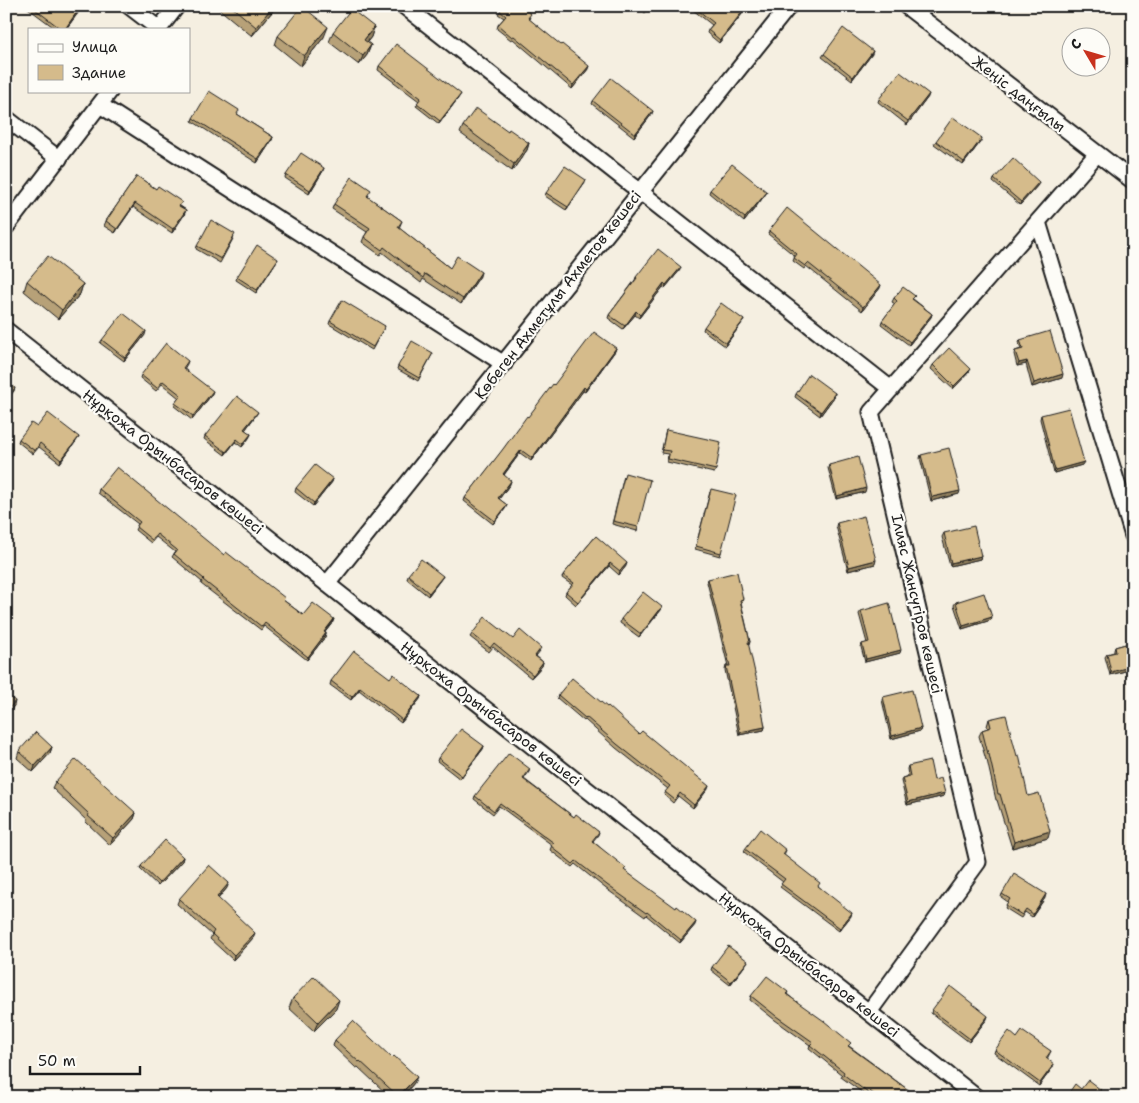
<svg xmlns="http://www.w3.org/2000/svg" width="1139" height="1103" font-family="'Shantell Sans',sans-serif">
<rect width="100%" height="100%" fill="#f5efe1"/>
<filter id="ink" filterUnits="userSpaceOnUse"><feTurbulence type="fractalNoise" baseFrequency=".02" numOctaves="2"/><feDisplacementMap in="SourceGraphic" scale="10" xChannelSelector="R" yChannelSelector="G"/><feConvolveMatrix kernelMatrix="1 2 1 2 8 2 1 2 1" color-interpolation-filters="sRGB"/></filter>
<g filter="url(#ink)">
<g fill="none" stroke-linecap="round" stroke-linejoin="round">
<g stroke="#1c1c1c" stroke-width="19">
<g id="minor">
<polyline points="129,6 159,29"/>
<polyline points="404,6 891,389"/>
<polyline points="906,6 1133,181"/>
<polyline points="159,29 177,6"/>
<polyline points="100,105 504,364"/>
<polyline points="6,118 59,159"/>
<polyline points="1038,222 1133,536"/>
<polyline points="6,227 110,91"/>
<polyline points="6,330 976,1097"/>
<polyline points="327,584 789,6"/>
<polyline points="869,1012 978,862 871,412 1097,154"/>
</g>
</g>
<use href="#minor" stroke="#fdfcf7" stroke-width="15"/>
</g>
<g fill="#b7a178" stroke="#1c1c1c">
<polygon points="25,6 82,6 81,9 66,29 56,29"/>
<polygon points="219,6 277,6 252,36 218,8"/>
<polygon points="638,6 651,6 645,13"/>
<polygon points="688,6 737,6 743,11 742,14 719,43 707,33 708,30 712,25"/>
<polygon points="500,11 530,17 529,19 588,69 572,89 513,39 511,40 497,29 498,25 504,18 498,14"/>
<polygon points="374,27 371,37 367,42 371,45 367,55 359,65 329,42 333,32"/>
<polygon points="278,36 324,37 301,66 275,45"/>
<polygon points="824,54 872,54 852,80 822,57"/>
<polygon points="379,66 459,97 439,124 416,106 419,101 378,70"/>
<polygon points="928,97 907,125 878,102 879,99"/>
<polygon points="593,101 652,114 634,137 592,104"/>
<polygon points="237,114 273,137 272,140 257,163 192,121 193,118"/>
<polygon points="463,126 508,131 529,143 527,150 512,171 460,133"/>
<polygon points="936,141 981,141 963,165 934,144"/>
<polygon points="323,171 309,194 285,178 286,175"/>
<polygon points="137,176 186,210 184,215 172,233 133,207 115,233 104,226 106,221"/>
<polygon points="994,179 1038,185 1020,205 993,182"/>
<polygon points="585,183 566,210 545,196 546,193"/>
<polygon points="710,190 765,195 744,222 709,193"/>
<polygon points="369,195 368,197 402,221 399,228 450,268 480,276 461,304 423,279 421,283 382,252 380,255 362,242 364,237 367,232 332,209 334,204"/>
<polygon points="769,231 880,288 862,311 806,266 804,269 793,261 795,256 768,234"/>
<polygon points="234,237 220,263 196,249 197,246"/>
<polygon points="276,262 256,293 236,280 237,277"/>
<polygon points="680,270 665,288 663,287 639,318 635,315 623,329 608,318 609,315 635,280 636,277"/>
<polygon points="27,281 83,284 80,294 58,319 24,291"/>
<polygon points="894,298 913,299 932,314 931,317 909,345 881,324 882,321 895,304 892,302"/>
<polygon points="744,320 742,323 725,346 703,330 704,327"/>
<polygon points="330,321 385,326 372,350 329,324"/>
<polygon points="145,335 124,361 100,343 102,340"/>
<polygon points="1020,340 1062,378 1032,387 1026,364 1017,366 1014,354 1015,351 1021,349 1019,343"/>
<polygon points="616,348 615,351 585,392 583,391 531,461 520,453 504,475 510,484 499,499 507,505 505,509 493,524 464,501 465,498 554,385"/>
<polygon points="433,353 418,381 397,369 398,366"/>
<polygon points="188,361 187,364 184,369 212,394 192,420 174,406 175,403 179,398 162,384 156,391 140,378 141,375"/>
<polygon points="933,365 969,372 953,389 931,369"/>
<polygon points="835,393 834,397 820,416 795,397 796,394"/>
<polygon points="256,415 245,430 251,434 249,438 242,447 235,442 225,455 204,439 205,436"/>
<polygon points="1041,415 1082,465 1054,473 1040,419"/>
<polygon points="37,427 79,437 77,440 60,463 39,447 33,454 18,442 19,439"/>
<polygon points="666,430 716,470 714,473 667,462 668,454 661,453"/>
<polygon points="921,455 959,494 931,501 920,458"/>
<polygon points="829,465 865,492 836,499 828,468"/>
<polygon points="624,476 638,527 637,531 612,524"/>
<polygon points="333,479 332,482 313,506 295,492 296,488"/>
<polygon points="99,489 224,555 303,615 333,622 325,632 326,633 325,637 307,660 264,626 261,630 201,584 202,582 172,557 175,552 156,537 151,543 135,530 138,524 98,493"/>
<polygon points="710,492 721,553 720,556 695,549"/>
<polygon points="837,523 875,564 848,571 836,526"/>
<polygon points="944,533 981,556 980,559 950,566 942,537"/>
<polygon points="596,536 626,566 619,575 609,566 576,605 565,595 566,592 572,585 562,578 563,575"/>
<polygon points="408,575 443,576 441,579 428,596 407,579"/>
<polygon points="708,579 743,599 742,602 741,602 750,642 749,645 748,645 765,727 764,730 739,735 725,670 726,666 728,666 707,582"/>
<polygon points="956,602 991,620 962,629 954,605"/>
<polygon points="662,607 661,610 639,637 620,623 621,619"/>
<polygon points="861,611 900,653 865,662 861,647 862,644 867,643 859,614"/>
<polygon points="472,634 513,639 540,651 536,656 543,662 542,666 531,678 493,647 489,652 470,637"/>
<polygon points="1133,642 1133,669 1110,675 1105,657 1107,654 1114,652 1114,650 1115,647"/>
<polygon points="390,678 421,696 420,699 401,723 359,690 351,700 330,685 331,681"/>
<polygon points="558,695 639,734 708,789 693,808 678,796 673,803 664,795 668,789 616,748 585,720 584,721 557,698"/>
<polygon points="883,697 921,728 920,731 891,739 882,700"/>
<polygon points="989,719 1028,796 1048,838 1012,848 997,800 996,800 987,760 986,760 979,736 982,730 988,728 987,726"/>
<polygon points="484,746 483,749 460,779 437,761 438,758"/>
<polygon points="52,747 50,753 33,772 17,758 19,751"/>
<polygon points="908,766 934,780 945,793 944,796 907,805 901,781 902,778 908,776 907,769"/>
<polygon points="530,769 529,772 524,779 574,817 599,832 598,835 593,841 625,871 695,925 680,943 646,915 645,917 605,888 575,864 572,867 550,850 552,845 499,806 493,814 474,799 475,796"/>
<polygon points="55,782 136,813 134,819 110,845 86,822 86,820 52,788"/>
<polygon points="745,849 786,850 784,855 851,916 839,931 780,887 783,882 744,852"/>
<polygon points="183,857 182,861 158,886 140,869 141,866"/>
<polygon points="227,888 218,899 253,938 233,960 210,939 212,935 177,904 179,899"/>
<polygon points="1002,894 1045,898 1032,917 1025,912 1021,918 1005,908 1008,902 1001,897"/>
<polygon points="746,964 730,985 711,970 712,967"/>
<polygon points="788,992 787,994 849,1046 918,1097 871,1097 868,1095 867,1096 841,1077 842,1075 809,1048 810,1045 775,1020 750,1000 751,996"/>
<polygon points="293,998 336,1009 314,1031 289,1008"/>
<polygon points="932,1010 987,1019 969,1042 931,1013"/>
<polygon points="1017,1038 1051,1051 1047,1059 1053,1067 1039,1086 994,1053 995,1050"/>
<polygon points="335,1040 414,1083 402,1097 390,1097 358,1067 356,1068 333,1046"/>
</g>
<g fill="#958361" stroke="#1c1c1c">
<polygon points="82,6 81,9 66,29 65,29"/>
<polygon points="273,6 277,6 252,36 256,27"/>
<polygon points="743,11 742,14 719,43 720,40"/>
<polygon points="328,27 324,37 301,66 304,56"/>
<polygon points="374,27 371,37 361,50 364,40"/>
<polygon points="371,45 367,55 359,65 363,56"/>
<polygon points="873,51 872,54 852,80 853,77"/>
<polygon points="589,66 588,69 572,89 573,85"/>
<polygon points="461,94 459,97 439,124 440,121"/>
<polygon points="929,94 928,97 907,125 908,121"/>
<polygon points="653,111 652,114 634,137 635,134"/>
<polygon points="273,137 272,140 257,163 258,159"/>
<polygon points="982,138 981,141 963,165 964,162"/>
<polygon points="529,143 527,150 512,171 514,164"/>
<polygon points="324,168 323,171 309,194 310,190"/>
<polygon points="586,180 585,183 566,210"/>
<polygon points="1039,182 1038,185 1020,205 1021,202"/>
<polygon points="767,192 765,195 744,222 745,218"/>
<polygon points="135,203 133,207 115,233 117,229"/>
<polygon points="186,210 184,215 172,233 173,229"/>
<polygon points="278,259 276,262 256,293 257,290"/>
<polygon points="681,267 680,270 665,288 666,285"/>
<polygon points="481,272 480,276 461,304 463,299"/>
<polygon points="664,283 663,287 639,318 640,315"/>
<polygon points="83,284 80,294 58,319 62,310"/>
<polygon points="881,285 880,288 862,311 863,307"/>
<polygon points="636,311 635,315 623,329 625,326"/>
<polygon points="932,314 931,317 909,345 910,342"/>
<polygon points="744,320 742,323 725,346 726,343"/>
<polygon points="146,331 145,335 124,361 125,358"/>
<polygon points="616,348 615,351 585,392 586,389"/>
<polygon points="1027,361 1026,364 1017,366 1019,363"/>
<polygon points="971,369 969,372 953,389 954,386"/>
<polygon points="1063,374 1062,378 1032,387 1034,383"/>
<polygon points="584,387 583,391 531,461 532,458"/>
<polygon points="15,388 14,391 6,401 6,399"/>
<polygon points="213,391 212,394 192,420 193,416"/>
<polygon points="835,393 834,397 820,416 821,412"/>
<polygon points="258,412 256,415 243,433 244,429"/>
<polygon points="251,434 249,438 242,447 243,444"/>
<polygon points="79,437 77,440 60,463 61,460"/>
<polygon points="237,439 235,442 225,455 226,452"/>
<polygon points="521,450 520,453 502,477 503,474"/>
<polygon points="1084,462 1082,465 1054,473 1055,470"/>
<polygon points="333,479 332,482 313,506 314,503"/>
<polygon points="511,481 510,484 497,502 498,498"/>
<polygon points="866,488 865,492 836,499 837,496"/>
<polygon points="960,491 959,494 931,501 932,497"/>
<polygon points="507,505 505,509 493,524 495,521"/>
<polygon points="981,556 980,559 950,566 951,563"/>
<polygon points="876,560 875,564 848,571 849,567"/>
<polygon points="610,563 609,566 576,605 578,602"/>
<polygon points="627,563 626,566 619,575 620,571"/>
<polygon points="443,576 441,579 428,596 429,593"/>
<polygon points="662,607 661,610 639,637 641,634"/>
<polygon points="992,617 991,620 962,629 963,626"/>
<polygon points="334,619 333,622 323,635 324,632"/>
<polygon points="326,633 325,637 307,660 308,657"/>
<polygon points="901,650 900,653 865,662 866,659"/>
<polygon points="543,662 542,666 531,678 533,675"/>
<polygon points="1133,666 1133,669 1110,675 1111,672"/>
<polygon points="360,687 359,690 351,700 352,697"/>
<polygon points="421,696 420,699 401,723 402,720"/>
<polygon points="15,701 14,706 6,715 6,712"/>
<polygon points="765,727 764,730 739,735 740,732"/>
<polygon points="921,728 920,731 891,739 892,736"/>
<polygon points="484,746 483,749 460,779 462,776"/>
<polygon points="52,747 50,753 33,772 35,766"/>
<polygon points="709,786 708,789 693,808 694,805"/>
<polygon points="945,793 944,796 907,805 908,802"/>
<polygon points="136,813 134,819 110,845 113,838"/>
<polygon points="1050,831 1048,838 1012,848 1014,842"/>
<polygon points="183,857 182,861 158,886 159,883"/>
<polygon points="229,883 227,888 215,902 217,897"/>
<polygon points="1046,894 1045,898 1032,917 1033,914"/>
<polygon points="852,913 851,916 839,931 840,928"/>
<polygon points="696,922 695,925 680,943 681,940"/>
<polygon points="255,933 253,938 233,960 234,955"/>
<polygon points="748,961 746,964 730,985 731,982"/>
<polygon points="339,1000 336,1009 314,1031 318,1022"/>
<polygon points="988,1016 987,1019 969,1042 970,1039"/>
<polygon points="1054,1064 1053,1067 1039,1086 1040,1083"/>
<polygon points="417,1077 414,1083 402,1097 398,1097"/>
</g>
<g fill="#d5bb8b" stroke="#1c1c1c">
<polygon points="31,6 81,6 65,29 61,29"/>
<polygon points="231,6 273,6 256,27"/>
<polygon points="302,6 328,27 304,56 278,36"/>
<polygon points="503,6 522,6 531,14 528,18 561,45 562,44 589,66 573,85 514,36 512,37 498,25 506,16 500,11"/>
<polygon points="643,6 649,6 646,10"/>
<polygon points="693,6 737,6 743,11 720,40 708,30 714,23"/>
<polygon points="351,9 374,27 364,40 371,45 363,56 333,32"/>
<polygon points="843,28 873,51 853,77 824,54"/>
<polygon points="396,44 461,94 440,121 417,103 421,98 379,66"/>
<polygon points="900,72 929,94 908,121 879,99"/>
<polygon points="611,78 653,111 635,134 593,101"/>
<polygon points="209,91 239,110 237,114 273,137 258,159 193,118"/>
<polygon points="476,108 508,131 509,129 529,143 514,164 463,126"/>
<polygon points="953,117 982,138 964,162 936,141"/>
<polygon points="301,153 324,168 310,190 286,175"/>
<polygon points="1013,158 1039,182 1021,202 994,179"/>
<polygon points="732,164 767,192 745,218 710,190"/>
<polygon points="565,166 586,180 568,207 546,193"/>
<polygon points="137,176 156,189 158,186 182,202 179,206 186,210 173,229 135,203 117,229 106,221"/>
<polygon points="352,177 371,190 367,196 402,221 398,227 450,268 457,256 481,272 463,299 425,274 423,278 384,247 382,250 364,237 370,228 334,204"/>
<polygon points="787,208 881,285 863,307 808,263 805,266 794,258 797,254 769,231"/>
<polygon points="211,220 235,234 221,259 197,246"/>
<polygon points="257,245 278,259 257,290 237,277"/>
<polygon points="658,249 681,267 666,285 664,283 640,315 636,311 625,326 609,315 637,278 636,277"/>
<polygon points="48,256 83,284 62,310 27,281"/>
<polygon points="903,287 915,296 912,299 932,314 910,342 882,321 897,301 894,298"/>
<polygon points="342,300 385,326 373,347 330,321"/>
<polygon points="721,303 744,320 726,343 704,327"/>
<polygon points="123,313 146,331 125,358 102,340"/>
<polygon points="1050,331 1063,374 1034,383 1027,361 1019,363 1015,351 1023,349 1020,340"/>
<polygon points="594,332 616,348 586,389 584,387 532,458 521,450 503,474 511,481 498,498 507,505 495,521 465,498 503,449 527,416 528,417 553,384 554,385"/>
<polygon points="412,341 433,353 419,378 398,366"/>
<polygon points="166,343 188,361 183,368 213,391 193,416 175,403 181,395 163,381 157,388 141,375"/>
<polygon points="949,348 971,369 954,386 933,365"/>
<polygon points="809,374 835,393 821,412 796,394"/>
<polygon points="6,381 15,388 6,399"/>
<polygon points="237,396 258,412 244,429 251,434 243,444 237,439 226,452 205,436"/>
<polygon points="1069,408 1084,462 1055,470 1041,415"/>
<polygon points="48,413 79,437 61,460 40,443 35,451 19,439 31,423 37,427"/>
<polygon points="666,430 721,442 716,470 668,459 670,451 662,450"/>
<polygon points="949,448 960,491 932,497 921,455"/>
<polygon points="858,457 866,488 837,496 829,465"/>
<polygon points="315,465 333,479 314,503 296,488"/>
<polygon points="117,467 224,555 226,552 285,598 283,600 303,615 313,603 334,619 324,632 326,633 308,657 265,623 262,627 203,580 204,579 174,554 177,550 157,534 152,540 136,527 140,522 99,489"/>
<polygon points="625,473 650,480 638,527 613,521"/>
<polygon points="711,489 736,495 721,553 696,546"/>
<polygon points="864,516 876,560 849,567 837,523"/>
<polygon points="974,526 981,556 951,563 944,533"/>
<polygon points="596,536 627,563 620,571 610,563 578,602 566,592 574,583 563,575"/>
<polygon points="421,559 443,576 429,593 408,575"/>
<polygon points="737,572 743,599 740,600 750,642 748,642 758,686 765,727 740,732 726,666 730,666 708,579"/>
<polygon points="643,592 662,607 641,634 621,619"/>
<polygon points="984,593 992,617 963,626 956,602"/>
<polygon points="889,603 901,650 866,659 862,644 869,642 861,611"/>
<polygon points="485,617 513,639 520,630 541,648 535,656 543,662 533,675 494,643 490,648 472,634"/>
<polygon points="1133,642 1133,666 1111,672 1107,654 1116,652 1115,647"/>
<polygon points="354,651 390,678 393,674 421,696 402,720 360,687 352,697 331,681"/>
<polygon points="572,678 607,707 608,706 639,734 642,731 709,786 694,805 680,793 675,800 665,792 670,786 617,744 586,717 585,718 558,695"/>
<polygon points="912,690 921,728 892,736 883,697"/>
<polygon points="6,694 15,701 6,712"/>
<polygon points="1006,715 1017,756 1019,755 1028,796 1039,793 1050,831 1014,842 1000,794 998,794 989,754 988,754 982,730 991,727 989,719"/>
<polygon points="461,729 484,746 462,776 438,758"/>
<polygon points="36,732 52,747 35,766 19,751"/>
<polygon points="509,753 530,769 523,779 574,817 576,814 599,832 592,841 626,868 624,870 676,908 677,906 696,922 681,940 647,912 646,913 607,885 576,861 573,864 551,846 554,843 500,803 494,811 475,796"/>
<polygon points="76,759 136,813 113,838 88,816 89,814 55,782"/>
<polygon points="930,761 934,780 941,778 945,793 908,802 902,778 910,776 908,766"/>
<polygon points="760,829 786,850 783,854 820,883 818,886 852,913 840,928 781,884 785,879 745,849"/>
<polygon points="165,840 183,857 159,883 141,866"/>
<polygon points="209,865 229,883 217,897 255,933 234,955 212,934 214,931 179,899"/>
<polygon points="1014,874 1046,894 1033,914 1026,909 1022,915 1006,905 1010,899 1002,894"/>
<polygon points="728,946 748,961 731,982 712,967"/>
<polygon points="314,976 339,1000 318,1022 293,998"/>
<polygon points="767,976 788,992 786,994 824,1021 851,1043 848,1046 918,1097 877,1097 870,1091 868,1093 843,1074 844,1072 810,1045 813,1042 776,1016 751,996"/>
<polygon points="950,986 988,1016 970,1039 932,1010"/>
<polygon points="353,1021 392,1058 394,1056 417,1077 398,1096 360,1061 359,1062 335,1040"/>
<polygon points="1009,1031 1017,1038 1022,1031 1051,1051 1046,1058 1054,1064 1040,1083 995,1050"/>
<polygon points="1088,1080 1101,1090 1095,1097 1066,1097 1075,1084 1081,1089"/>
</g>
</g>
<g text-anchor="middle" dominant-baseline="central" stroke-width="4.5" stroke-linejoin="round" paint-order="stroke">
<g font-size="15" fill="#1c1c1c" stroke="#fdfcf7">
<text transform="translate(1019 94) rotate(38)">Жеңіс даңғылы</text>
<text transform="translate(558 295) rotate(-52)">Көбеген Ахметұлы Ахметов көшесі</text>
<text transform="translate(173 462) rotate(38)">Нұрқожа Орынбасаров көшесі</text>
<text transform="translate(917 604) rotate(77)">Ілияс Жансүгіров көшесі</text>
<text transform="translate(491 714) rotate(38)">Нұрқожа Орынбасаров көшесі</text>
<text transform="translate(809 965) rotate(38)">Нұрқожа Орынбасаров көшесі</text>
</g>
</g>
<rect width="1139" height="1103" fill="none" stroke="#fdfcf7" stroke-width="25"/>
<rect x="12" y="12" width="1114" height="1078" fill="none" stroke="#1c1c1c" stroke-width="2" filter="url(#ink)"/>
<rect x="28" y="28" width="162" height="65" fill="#fdfcf7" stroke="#a3a29f"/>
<rect x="38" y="44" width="25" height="8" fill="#fdfcf7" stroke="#a3a29f"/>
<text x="72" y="52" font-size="15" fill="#1c1c1c">Улица</text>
<rect x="38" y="65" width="25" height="15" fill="#d5bb8b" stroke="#a3a29f"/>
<text x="72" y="78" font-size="15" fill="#1c1c1c">Здание</text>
<g transform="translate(1086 52) rotate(308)"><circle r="24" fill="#fdfcf7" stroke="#a3a29f"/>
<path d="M0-4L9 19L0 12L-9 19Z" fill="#c8321e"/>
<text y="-8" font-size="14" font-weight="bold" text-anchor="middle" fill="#1c1c1c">С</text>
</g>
<path d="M30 1066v8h110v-8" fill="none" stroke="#1c1c1c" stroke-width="2.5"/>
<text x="38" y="1066" font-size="15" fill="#1c1c1c" stroke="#fdfcf7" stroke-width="4" paint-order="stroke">50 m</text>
</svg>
